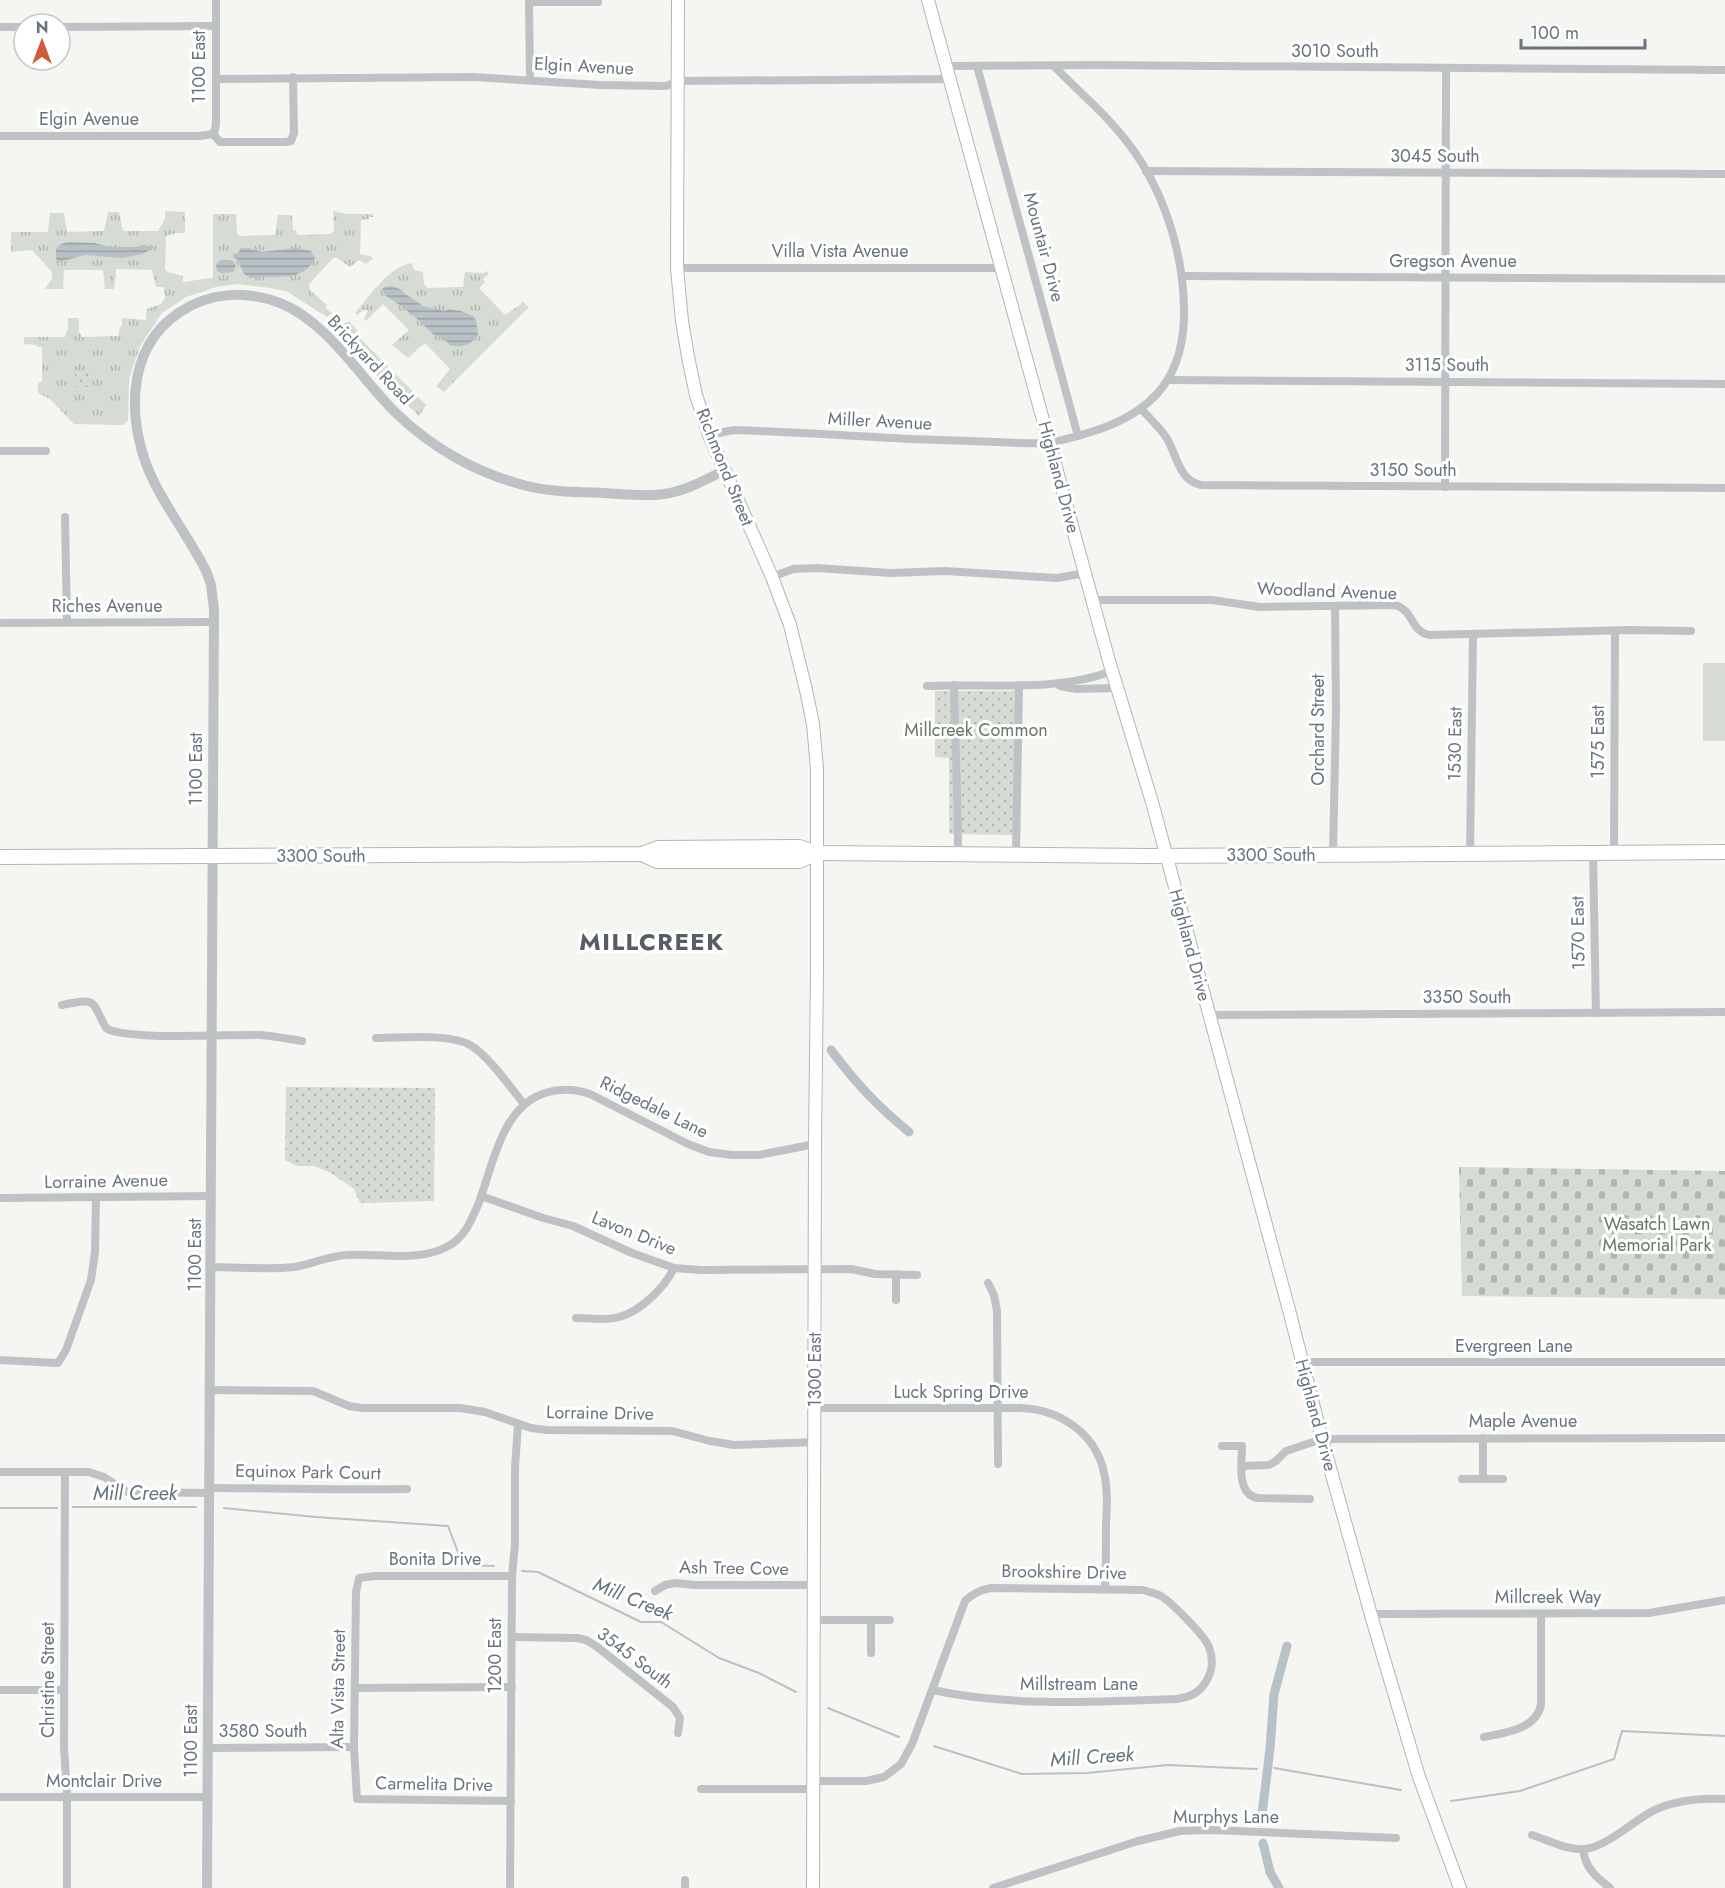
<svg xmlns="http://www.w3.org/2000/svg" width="1725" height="1888" font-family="Jost,sans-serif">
<defs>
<pattern id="grass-tufts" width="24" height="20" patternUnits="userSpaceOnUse" patternTransform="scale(1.5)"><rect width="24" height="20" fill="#d6dbd4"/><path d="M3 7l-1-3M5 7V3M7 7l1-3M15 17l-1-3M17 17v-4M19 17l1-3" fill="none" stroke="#b1b6b1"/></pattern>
<pattern id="cemetery-stones" width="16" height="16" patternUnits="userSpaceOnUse" patternTransform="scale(1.5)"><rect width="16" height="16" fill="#d6dbd4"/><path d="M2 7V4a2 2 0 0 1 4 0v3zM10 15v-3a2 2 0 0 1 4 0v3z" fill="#b1b6b1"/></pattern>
<pattern id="park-dots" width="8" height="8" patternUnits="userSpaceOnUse" patternTransform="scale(1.5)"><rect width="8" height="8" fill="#d6dbd4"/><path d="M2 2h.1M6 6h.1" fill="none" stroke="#b1b6b1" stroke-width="1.8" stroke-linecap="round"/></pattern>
<pattern id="water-rules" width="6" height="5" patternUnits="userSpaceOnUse" patternTransform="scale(1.5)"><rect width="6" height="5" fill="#b8c1c5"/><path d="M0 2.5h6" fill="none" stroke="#99a1a5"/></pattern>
</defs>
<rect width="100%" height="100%" fill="#f5f5f2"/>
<g fill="url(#grass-tufts)">
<path d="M165 211 185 212V233H176L166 236 165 269 167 272 183 276V282C194 281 203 278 213 278V214H236L237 234 239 236 275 235 278 215H292L293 230H296L297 235 331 234 334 230 333 211 347 214H373V217H369V219L361 220 360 254 372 257V259L366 264 359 260 350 267 337 258H333L309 284 310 290 327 305 325 308 332 313 327 317 286 291 270 288 238 284 216 287 186 297 162 313 140 346 129 379 128 420 124 425 74 424 50 399 38 393V383L42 381V347H37V345L24 344V337H65L66 332 68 330V318H79V331L82 337 118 336 120 327 122 326V318L146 320 147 309 161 304 165 298 164 287H156L152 270 116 269 114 289H105L103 270H64L63 289H45L52 278V272L32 250 11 252V232H48L50 213H64L67 232 104 231 108 212H119L123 231H158L165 219Z"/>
<path d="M412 263 414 270 423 272 424 284 427 288 463 287 465 272 483 273 487 271 489 274 483 279 485 282 479 288 505 315C511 310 517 308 523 302L529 307 444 392 436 386 450 369 426 344 422 345 408 358 392 345 409 330 383 304 366 321 364 319 368 310H363L357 315 355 313C370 296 388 267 412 263Z"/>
<polygon points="349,322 357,330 356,334 426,405 419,416 378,377 341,333 343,324"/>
</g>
<polygon fill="url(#cemetery-stones)" points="1459,1167 1725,1171 1725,1299 1462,1296"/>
<g fill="url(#park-dots)">
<polygon points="92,373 92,387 75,387 75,374"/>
<polygon points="935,691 1016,691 1013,835 949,834 949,758 935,757"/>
<polygon points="286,1087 435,1088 434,1201 360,1203 354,1189 331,1173 314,1166 297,1166 285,1160"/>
</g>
<rect fill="#d6dbd4" x="1703" y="663" width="22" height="78"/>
<g fill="url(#water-rules)">
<polygon points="68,242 94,243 111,247 135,247 143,245 155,247 142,254 122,258 85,255 59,262 56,259 56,249 61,244"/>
<path d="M241 248H248L262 252 296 248 311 251 315 258C306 278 285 277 266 277 259 277 253 280 247 276 241 272 241 265 238 260L233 257V254L238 253Z"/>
<path d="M221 260C228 260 233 259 236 265L233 272 221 273 217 271 216 264Z"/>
<path d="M392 286 402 290 404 293 423 306 444 311 449 309 461 311 473 316 476 320 478 335C470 346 462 348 449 345V343L433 334 414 316 410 315 408 311 385 295 382 289 385 287Z"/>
</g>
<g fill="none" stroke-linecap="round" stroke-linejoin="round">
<g stroke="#b8c1c5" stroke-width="2">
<polyline points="73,1507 196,1507"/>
<polyline points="0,1508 57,1508"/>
<polyline points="224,1508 316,1517 448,1526 463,1565 494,1566"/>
<polyline points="522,1571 538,1572 641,1622 661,1622 719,1658 759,1673 796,1692"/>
<polyline points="828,1708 899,1737"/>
<polyline points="934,1746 1022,1774 1087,1773 1168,1765 1257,1769"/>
<polyline points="1274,1768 1401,1790"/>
<polyline points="1451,1801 1520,1791 1614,1759 1622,1731 1725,1736"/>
</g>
<g stroke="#b8c1c5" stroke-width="9">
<path d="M831 1050C856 1083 876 1105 909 1132"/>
<polyline points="1261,1822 1270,1749 1274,1694 1287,1646"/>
<polyline points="1263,1843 1270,1872 1279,1888"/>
</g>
<g stroke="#b1b6b9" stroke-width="14">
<g id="secondary">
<polyline points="678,0 677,268 682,321 688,357 696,395 709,435 772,577 790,625 806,690 813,724 817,768 817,971 815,1144 813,1888"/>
<polyline points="928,0 1109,661 1152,802 1289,1310 1322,1439 1373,1622 1419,1777 1460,1888"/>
</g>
</g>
<g stroke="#b2b6b9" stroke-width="16">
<g id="primary">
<polyline points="642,854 657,861 799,861 817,853"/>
<polyline points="0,857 642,854 658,848 799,847 817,853 1148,856 1725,852"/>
</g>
</g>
<g stroke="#bfc2c5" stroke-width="8">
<polyline points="0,27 24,27"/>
<polyline points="60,27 216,26"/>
<polyline points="946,66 1099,65 1725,70"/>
<polyline points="977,66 1078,436"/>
<polyline points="216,79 473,77 600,85 666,86 679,81 949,79"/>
<polyline points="530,80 529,2 598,2"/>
<polyline points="213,134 220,142 286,142 291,141 294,133 293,77"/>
<polyline points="213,134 215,130 216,122 216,0"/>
<polyline points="0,136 200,136 213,134"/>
<polyline points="1146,171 1725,174"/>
<polyline points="677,268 1002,268"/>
<polyline points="1182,276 1725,279"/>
<polyline points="1169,380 1725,384"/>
<path d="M1141 409C1150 418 1159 427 1166 437 1177 454 1178 480 1201 485L1725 488"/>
<path d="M709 435 734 430C793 432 852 436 911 439 940 440 968 441 997 442 1014 443 1030 444 1047 443 1062 441 1077 436 1091 432 1156 412 1186 374 1184 306 1182 240 1157 172 1112 124 1094 104 1073 86 1054 66"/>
<polyline points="0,451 46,451"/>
<polyline points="1445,487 1446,68"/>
<polyline points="65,517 67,622"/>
<polyline points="772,577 793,569 817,568 891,573 945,571 1057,578 1085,573"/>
<path d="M1093 600H1212L1260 607 1395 605C1414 610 1411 633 1430 635L1630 630 1691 631"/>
<polyline points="0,623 214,622"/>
<path d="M954 685C955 741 958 797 958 854"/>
<path d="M927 686C989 683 1054 693 1112 671"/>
<polyline points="1060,686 1076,689 1117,688"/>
<polyline points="1593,852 1596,1013"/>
<polyline points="1614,852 1615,631"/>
<polyline points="1470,853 1473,635"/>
<polyline points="1333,854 1336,711 1335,606"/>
<polyline points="1016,855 1019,685"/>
<path d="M62 1005C98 998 90 999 106 1028 124 1041 231 1034 260 1035 274 1036 288 1039 302 1041"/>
<polyline points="1209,1015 1725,1012"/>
<path d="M376 1038C401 1038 449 1033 470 1045 490 1057 509 1086 524 1104"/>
<polyline points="481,1196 543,1218 573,1226 632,1253 674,1268 701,1270 851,1269 875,1274 917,1275"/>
<polyline points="0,1198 211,1196"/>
<path d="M212 1267C239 1267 267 1270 294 1267 312 1264 328 1256 347 1255 379 1253 422 1263 450 1245 465 1236 471 1221 478 1205 493 1166 501 1107 545 1093 561 1088 575 1089 590 1094L688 1144 709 1152 732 1155H759L815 1144"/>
<polyline points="896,1274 896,1300"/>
<polyline points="988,1283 994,1295 997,1311 998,1464"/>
<path d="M576 1318C590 1318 606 1321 619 1317 640 1312 665 1287 674 1268"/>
<polyline points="0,1360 58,1363 66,1350 91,1280 95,1252 96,1197"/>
<polyline points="1302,1362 1725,1362"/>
<polyline points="209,1390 313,1391 349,1406 362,1408 460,1408 485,1412 531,1428 546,1430 672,1431 710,1441 734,1445 815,1442"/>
<path d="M815 1408H1020C1059 1409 1096 1433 1104 1473 1108 1490 1107 1507 1106 1524 1106 1546 1106 1568 1105 1589"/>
<polyline points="1483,1438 1483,1479"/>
<path d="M1222 1446H1242C1242 1463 1236 1493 1257 1498L1310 1499"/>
<polyline points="1242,1466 1269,1465 1276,1461 1286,1451 1322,1439 1725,1438"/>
<polyline points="0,1472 89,1472 104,1477 127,1492 209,1493"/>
<polyline points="65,1472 64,1748 67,1793 67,1888"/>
<polyline points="1462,1479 1503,1479"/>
<path d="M209 1488C275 1488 341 1490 407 1489"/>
<polyline points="655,1591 665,1585 675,1583 695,1585 814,1585"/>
<polyline points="1371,1614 1649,1613 1725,1600"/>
<polyline points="814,1620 890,1620"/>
<polyline points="871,1620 871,1653"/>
<polyline points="512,1637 577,1638 586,1640 596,1646 673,1707 680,1718 678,1733"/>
<polyline points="355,1688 512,1687"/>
<polyline points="0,1690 64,1690"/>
<path d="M1484 1737C1505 1733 1537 1729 1541 1704V1614"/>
<polyline points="208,1748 354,1747"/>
<path d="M813 1781H866L884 1777 901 1764 912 1744 965 1601C974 1593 980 1590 991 1588L1143 1590C1149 1592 1156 1593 1161 1596 1172 1603 1205 1636 1209 1647 1214 1660 1212 1673 1205 1683 1198 1694 1189 1697 1177 1699 1095 1702 1013 1707 932 1690"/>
<polyline points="701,1789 813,1789"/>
<polyline points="0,1797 208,1797"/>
<polyline points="511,1801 357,1799 354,1747 356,1592 359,1578 375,1576 512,1576"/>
<path d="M1532 1835C1548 1840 1568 1851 1585 1849 1605 1847 1632 1823 1649 1813 1672 1800 1700 1798 1725 1799"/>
<path d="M1583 1849C1585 1868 1596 1877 1610 1888"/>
<polyline points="685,1880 685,1888"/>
<polyline points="510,1888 512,1576 515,1544 515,1468 518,1424"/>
<polyline points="993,1888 1138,1841 1180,1831 1212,1830 1396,1838"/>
</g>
<path stroke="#bfc2c5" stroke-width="10" d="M207 1888 214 609 211 585 207 573C192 542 170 514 154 482 127 428 123 349 180 312 210 292 246 290 280 303 328 322 360 378 396 413 432 448 478 474 527 486 552 492 578 492 604 493 624 494 645 497 664 494 685 491 705 480 723 471"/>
<use href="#secondary" stroke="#fff" stroke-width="12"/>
<use href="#primary" stroke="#fff" stroke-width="14"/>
</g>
<g text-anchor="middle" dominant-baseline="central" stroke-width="6" stroke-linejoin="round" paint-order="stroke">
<g font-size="18" fill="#68757f" stroke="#fff">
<text x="1335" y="51">3010 South</text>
<text transform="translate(584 66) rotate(3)">Elgin Avenue</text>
<text transform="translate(199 67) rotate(-90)">1100 East</text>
<text x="89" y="119">Elgin Avenue</text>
<text x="1435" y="156">3045 South</text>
<text transform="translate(1044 247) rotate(75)">Mountair Drive</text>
<text x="840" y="251">Villa Vista Avenue</text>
<text x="1453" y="261">Gregson Avenue</text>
<text transform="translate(370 360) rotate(47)">Brickyard Road</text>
<text x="1447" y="365">3115 South</text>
<text transform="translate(880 421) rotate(3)">Miller Avenue</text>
<text transform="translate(725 467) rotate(68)">Richmond Street</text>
<text x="1413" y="470">3150 South</text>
<text transform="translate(1059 477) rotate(75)">Highland Drive</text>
<text transform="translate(1327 591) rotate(2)">Woodland Avenue</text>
<text x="107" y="606">Riches Avenue</text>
<text transform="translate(1318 730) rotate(-90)">Orchard Street</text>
<text transform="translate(1598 742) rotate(-90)">1575 East</text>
<text transform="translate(1455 744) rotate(-89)">1530 East</text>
<text transform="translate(196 769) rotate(-90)">1100 East</text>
<text x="1271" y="855">3300 South</text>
<text x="321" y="856">3300 South</text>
<text transform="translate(1578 933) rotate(-91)">1570 East</text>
<text transform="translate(1190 945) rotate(75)">Highland Drive</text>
<text x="1467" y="997">3350 South</text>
<text transform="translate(654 1107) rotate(26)">Ridgedale Lane</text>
<text transform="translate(106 1181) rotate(-1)">Lorraine Avenue</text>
<text transform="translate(634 1233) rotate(22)">Lavon Drive</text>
<text transform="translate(195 1255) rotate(-90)">1100 East</text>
<text x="1514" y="1346">Evergreen Lane</text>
<text transform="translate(815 1370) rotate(-90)">1300 East</text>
<text x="961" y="1392">Luck Spring Drive</text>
<text transform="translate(600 1413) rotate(1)">Lorraine Drive</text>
<text transform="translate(1316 1415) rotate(75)">Highland Drive</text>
<text x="1523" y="1421">Maple Avenue</text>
<text transform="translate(308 1472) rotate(1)">Equinox Park Court</text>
<text x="435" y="1559">Bonita Drive</text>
<text transform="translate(734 1568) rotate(1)">Ash Tree Cove</text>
<text transform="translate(1064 1572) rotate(1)">Brookshire Drive</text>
<text x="1548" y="1597">Millcreek Way</text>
<text transform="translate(495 1656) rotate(-90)">1200 East</text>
<text transform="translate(635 1658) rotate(37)">3545 South</text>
<text transform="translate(48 1680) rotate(-90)">Christine Street</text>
<text x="1079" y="1684">Millstream Lane</text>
<text transform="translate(338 1689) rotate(-89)">Alta Vista Street</text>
<text x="263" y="1731">3580 South</text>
<text transform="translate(191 1741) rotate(-90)">1100 East</text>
<text x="104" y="1781">Montclair Drive</text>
<text transform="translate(434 1784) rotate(1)">Carmelita Drive</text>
<text x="1226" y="1817">Murphys Lane</text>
</g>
<g font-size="18" fill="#697766" stroke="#fff">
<text x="976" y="730">Millcreek Common</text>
<text x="1657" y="1224">Wasatch Lawn<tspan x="1657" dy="21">Memorial Park</tspan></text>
</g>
<g font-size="20" font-style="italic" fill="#63757c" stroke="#fff">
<text x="135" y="1493">Mill Creek</text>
<text transform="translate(633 1599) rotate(22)">Mill Creek</text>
<text transform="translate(1092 1757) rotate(-4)">Mill Creek</text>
</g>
<g font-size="24" font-weight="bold" letter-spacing="1.5" fill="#555e65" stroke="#fff">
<text x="652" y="941">MILLCREEK</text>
</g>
</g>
<g transform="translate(42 42)"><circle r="28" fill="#ffffff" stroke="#c3c8cc" stroke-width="1.5"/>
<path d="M0-4.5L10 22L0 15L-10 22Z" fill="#ce5c39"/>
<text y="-9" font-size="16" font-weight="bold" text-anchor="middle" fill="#68757f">N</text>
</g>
<path d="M1521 39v9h124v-9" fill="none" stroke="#68757f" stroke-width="3"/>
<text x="1530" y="39" font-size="18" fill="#68757f" stroke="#ffffff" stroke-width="4.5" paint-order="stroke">100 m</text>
</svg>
